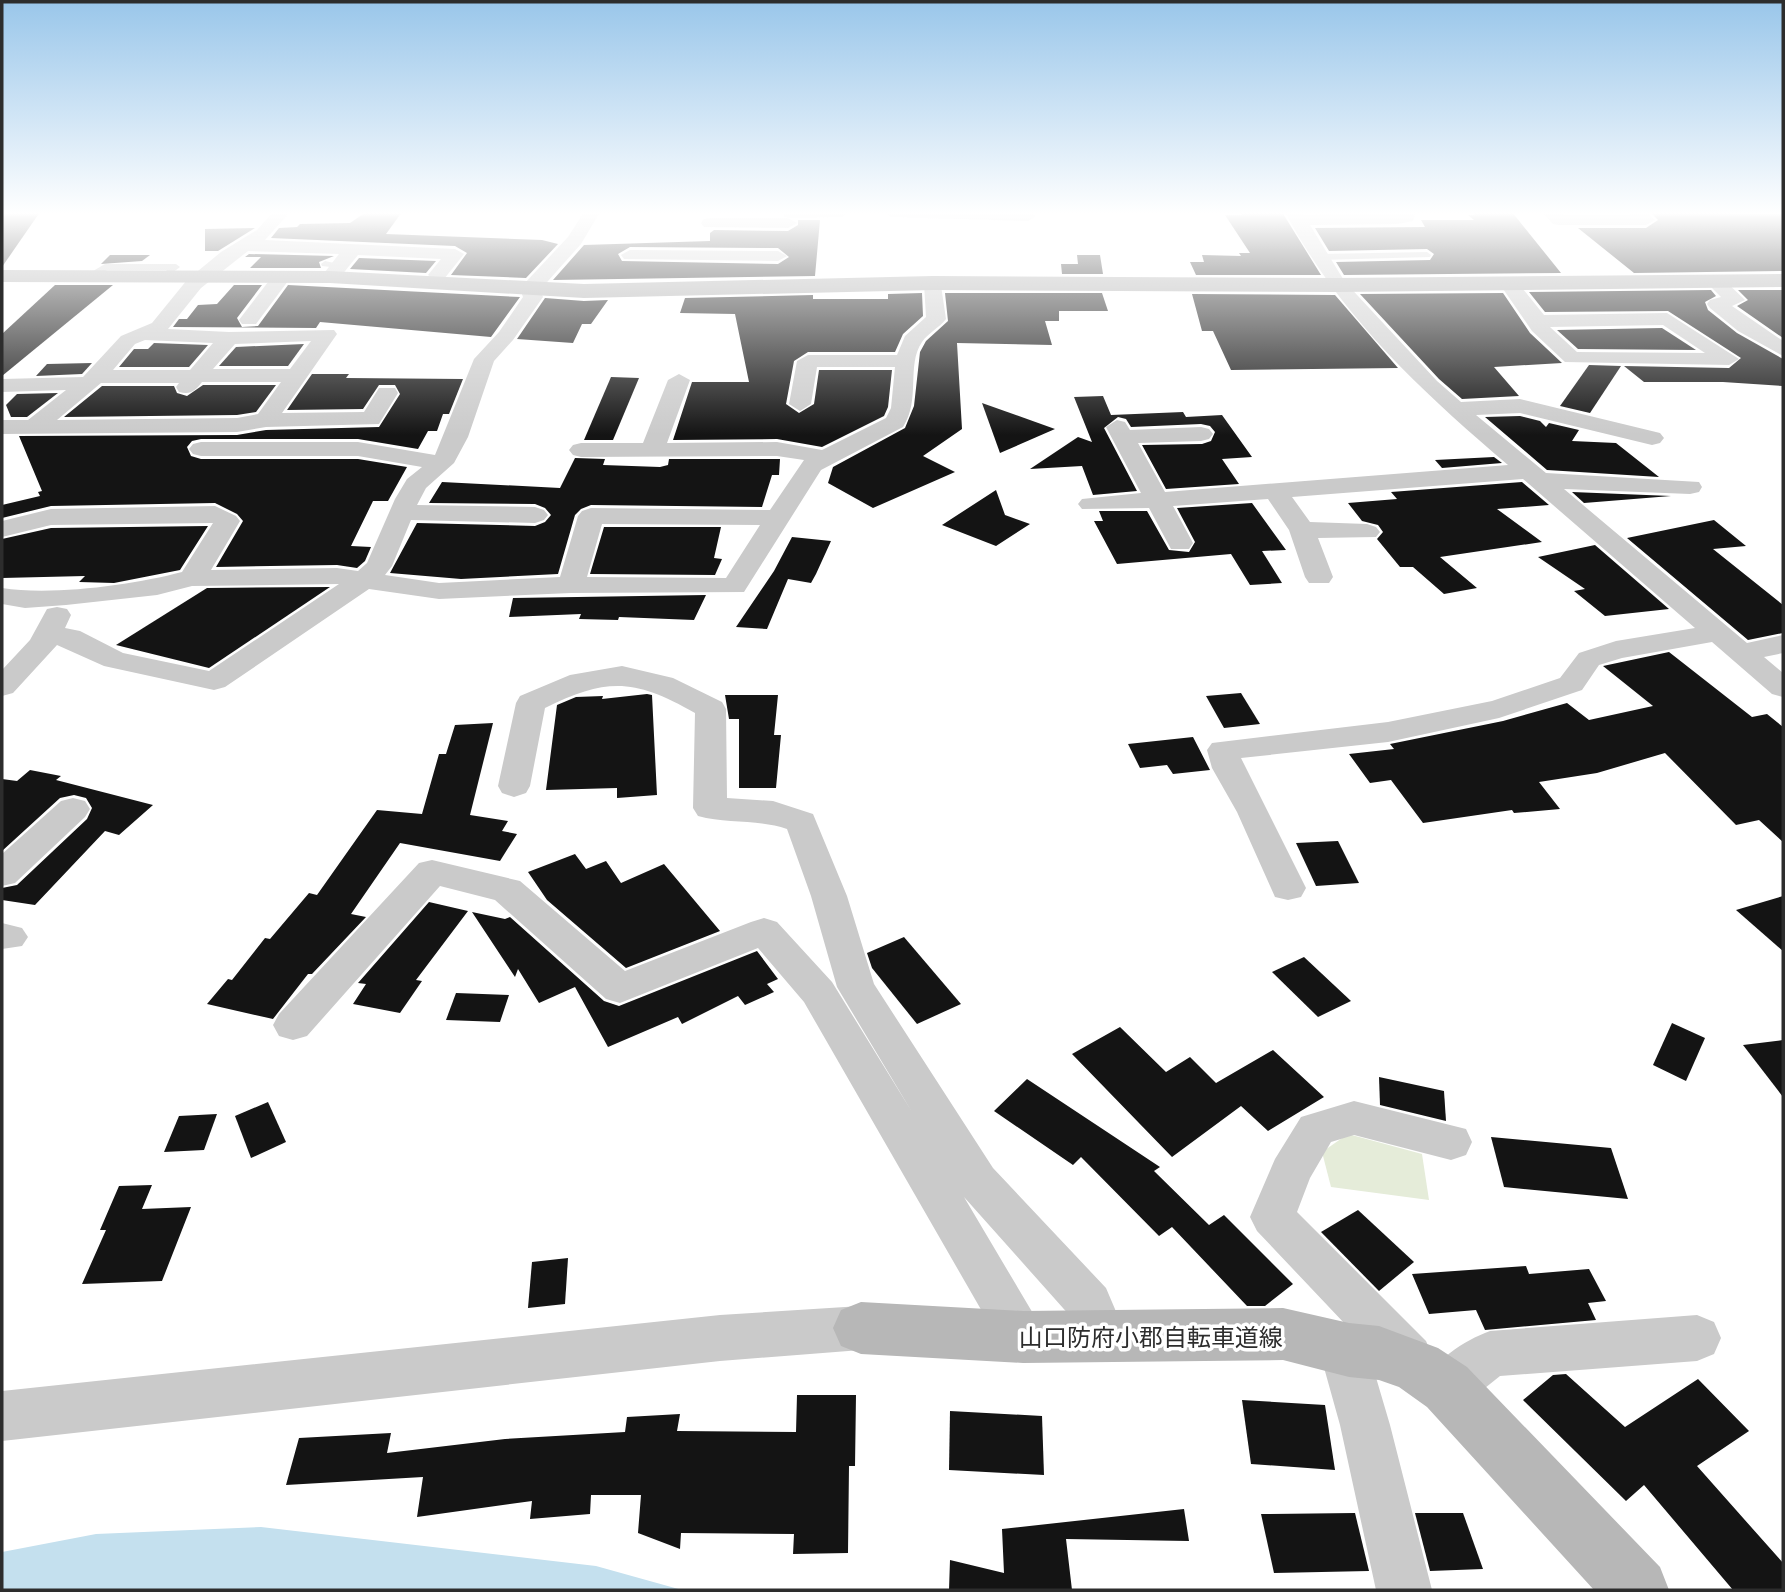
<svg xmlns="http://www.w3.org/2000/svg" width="1785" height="1592" font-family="Manrope,'Noto Sans JP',sans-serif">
<rect width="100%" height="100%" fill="#fff"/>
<polygon fill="#e5ecd9" points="1348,1134 1422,1154 1429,1200 1331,1187 1322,1152"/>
<polygon fill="#c4e0ee" points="261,1527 596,1566 682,1590 2,1590 2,1552 96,1534"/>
<g fill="#141414" fill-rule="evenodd">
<polygon points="2,212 40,212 2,267"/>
<polygon points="366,212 402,212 386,234 542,240 558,244 526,278 451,275 467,253 455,246 271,238 279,228 297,227 300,224 350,223"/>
<polygon points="1240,212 1282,212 1321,275 1196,275 1190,262 1204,262 1202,255 1241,256 1239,253 1250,253 1225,215 1242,215"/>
<polygon points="1472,212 1512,212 1561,273 1344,275 1336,262 1430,260 1434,254 1427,249 1329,251 1315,228 1425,227 1421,220 1474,220 1468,215 1475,215"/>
<polygon points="1650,212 1783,214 1783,271 1634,273 1578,228 1646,228 1658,220"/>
<path d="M798 220H820L815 276 553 280 584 245 710 241V233L714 230 788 231 798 225ZM630 247 778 248 789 257 778 264 622 261 618 254Z"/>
<polygon points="255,228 218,251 205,251 205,229"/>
<polygon points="249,254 334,256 319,262 321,268 250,268 261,257 245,257"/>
<polygon points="110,255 150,255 142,261 101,264"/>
<polygon points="1077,255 1100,255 1103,274 1062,274 1061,264 1078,264"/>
<polygon points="359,258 436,261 426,273 350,269"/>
<polygon points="55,285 113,285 2,376 2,334"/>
<polygon points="234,285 262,285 237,318 242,327 258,326 288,285 520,297 491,337 320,322 316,328 173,327 179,319 187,319 198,305 217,304"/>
<polygon points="1711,290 1716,296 1705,302 1708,310 1737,333 1783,359 1783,386 1723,382 1644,382 1624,366 1729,368 1741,358 1668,311 1545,312 1529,292"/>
<polygon points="1738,290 1783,290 1783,338 1737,306 1748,300"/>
<polygon points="922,293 923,316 903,334 895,352 808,352 794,361 786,404 799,413 814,404 819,370 892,370 888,407 884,416 822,447 777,439 673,440 692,382 749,382 735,314 680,313 685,298 813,295 813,299 888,299 888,294"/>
<polygon points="945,293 1102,293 1108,311 1059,311 1059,321 1045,321 1052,345 957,343 962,429 923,456 955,472 873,508 828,483 833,467 905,428 914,406 920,352 926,341 948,321"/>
<polygon points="1503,293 1530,333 1562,363 1494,367 1519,396 1462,399 1439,379 1360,294"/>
<polygon points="1192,294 1335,295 1398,368 1231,370 1213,331 1202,331"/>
<polygon points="545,298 584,301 608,300 591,324 582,324 573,343 517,339"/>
<polygon points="1662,328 1696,350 1578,349 1557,330"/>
<polygon points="154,343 208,345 189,367 119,367 134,349 148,349"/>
<polygon points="304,344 288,366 219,366 236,347"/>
<polygon points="92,363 82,374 36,376 47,364"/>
<polygon points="1589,365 1621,366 1590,413 1560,406"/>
<polygon points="312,374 349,374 346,378 463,379 449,414 443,414 437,431 428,431 418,449 358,439 201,439 192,441 187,447 191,456 201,459 358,459 407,467 388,501 373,501 351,546 371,547 365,561 357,568 337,565 216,567 243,521 237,514 215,503 51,506 2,518 2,505 40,496 38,492 42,491 19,436 237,435 266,430 379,427 400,394 395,385 379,385 363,409 287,410"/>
<polygon points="611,377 639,378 613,440 584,440"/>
<polygon points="203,385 276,385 256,412 237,415 64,417 102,386 174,386 177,393 187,396"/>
<polygon points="58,393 27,417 11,417 6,405 17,394"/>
<polygon points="1103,396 1111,415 1183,412 1186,417 1222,415 1252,457 1222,459 1239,484 1166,489 1142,445 1202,444 1211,441 1215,432 1210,426 1201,424 1131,427 1126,419 1118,417 1104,428 1137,491 1093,495 1082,466 1030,469 1078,437 1092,442 1074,397"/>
<polygon points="982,403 1055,429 1000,453"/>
<polygon points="1520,416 1540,421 1546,427 1549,423 1579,430 1572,441 1616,443 1659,477 1547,470 1485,417"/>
<polygon points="1494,457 1502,463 1442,468 1435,460"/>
<polygon points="575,458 605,459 603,465 660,467 668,465 669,459 780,459 779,475 772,475 762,507 591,505 581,509 575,515 558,574 461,579 390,573 417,523 535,526 545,522 551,515 545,508 535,504 429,503 442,482 560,488"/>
<polygon points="1522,482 1549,505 1497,509 1542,542 1440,557 1477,588 1444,594 1413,567 1400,567 1377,539 1383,532 1378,525 1362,521 1348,503 1397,499 1391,492"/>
<polygon points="996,490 1005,515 1030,524 996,546 942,525"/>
<polygon points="1572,492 1671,496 1584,503"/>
<polygon points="1252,503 1286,550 1262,551 1282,583 1250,585 1231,554 1117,564 1094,521 1103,521 1099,511 1147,511 1169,550 1189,552 1195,542 1177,508"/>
<polygon points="1714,520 1746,546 1713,549 1783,605 1783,633 1748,640 1627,538"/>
<polygon points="208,526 180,570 114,583 79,582 85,576 2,578 2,539 51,528"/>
<polygon points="604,527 721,527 714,558 722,559 715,575 590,574"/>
<polygon points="792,537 831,541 816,574 811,583 788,579 767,629 736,627 774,571"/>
<polygon points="1595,545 1669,609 1605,616 1574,591 1585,589 1538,557"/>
<polygon points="330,587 209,668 116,645 207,588"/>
<polygon points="706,595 694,620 619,617 618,620 579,619 581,614 509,617 513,598"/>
<polygon points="1669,652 1752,717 1767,714 1783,727 1783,842 1759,820 1736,825 1665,753 1597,773 1539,782 1560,809 1514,813 1512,810 1423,823 1391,780 1370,783 1349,754 1394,749 1390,744 1503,721 1567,703 1589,720 1653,706 1603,666"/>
<polygon points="1241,693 1260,724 1224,728 1206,696"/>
<polygon points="647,694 652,695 657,795 617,798 617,788 546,790 557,705 576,697 603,696 602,699"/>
<polygon points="725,695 778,695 774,735 781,735 776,788 739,788 739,719 729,719"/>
<polygon points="493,723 470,815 508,821 502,831 517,834 500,861 400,843 351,914 366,917 312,974 308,974 273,1019 207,1004 228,979 232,980 265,938 270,939 309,893 317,895 377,810 422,814 439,754 446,754 455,725"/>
<polygon points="1193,737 1210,770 1173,774 1167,765 1140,768 1128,744"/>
<polygon points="30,770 61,776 56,780 153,805 119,835 105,831 35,905 2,900 2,888 17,885 87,819 92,808 86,798 74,795 60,798 2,851 2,779 17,781"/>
<polygon points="1338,841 1359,883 1316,886 1296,843"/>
<polygon points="575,854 586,869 606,861 621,883 664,864 720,931 626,968 547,900 528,872"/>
<polygon points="1783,896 1783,951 1736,910"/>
<polygon points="429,902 468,911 416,980 422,981 400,1013 353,1004 366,984 358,983"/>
<polygon points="472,912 505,919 510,917 604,1001 619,1006 757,951 778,979 767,984 774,992 745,1005 738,996 682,1024 678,1017 608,1047 575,987 539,1003 518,969 515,977"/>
<polygon points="904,937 961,1004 917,1024 872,968 867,953"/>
<polygon points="1304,957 1351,1001 1318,1017 1272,972"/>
<polygon points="456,993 509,995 500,1022 446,1020"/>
<polygon points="1672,1023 1705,1038 1686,1081 1653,1065"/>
<polygon points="1120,1027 1166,1072 1190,1057 1216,1083 1273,1050 1324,1097 1268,1131 1241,1106 1172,1157 1072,1054"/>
<polygon points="1783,1040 1783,1097 1743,1045"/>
<polygon points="1379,1077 1444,1091 1446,1121 1380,1105"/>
<polygon points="1027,1079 1160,1167 1154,1171 1209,1225 1224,1215 1293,1284 1265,1306 1247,1306 1172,1227 1159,1236 1081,1157 1073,1165 994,1111"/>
<polygon points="268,1102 286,1142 251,1158 235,1116"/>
<polygon points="217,1114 204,1150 164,1152 179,1116"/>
<polygon points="1491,1137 1611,1148 1628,1199 1504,1187"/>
<polygon points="152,1185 142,1209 191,1207 162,1281 82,1284 106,1230 100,1230 119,1186"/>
<polygon points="1358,1210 1414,1262 1379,1291 1321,1232"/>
<polygon points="568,1258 565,1304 528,1308 532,1262"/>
<polygon points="1526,1266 1529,1274 1589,1269 1606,1301 1588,1303 1596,1320 1485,1330 1476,1310 1429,1314 1412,1274"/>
<polygon points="1566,1374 1625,1427 1698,1379 1749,1431 1697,1466 1783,1563 1783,1590 1733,1590 1644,1485 1626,1501 1523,1400 1553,1375"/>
<polygon points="797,1395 856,1395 855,1466 849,1466 848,1553 793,1554 794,1534 681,1533 680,1549 638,1533 641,1495 591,1495 590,1514 530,1519 532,1501 417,1517 423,1477 286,1485 299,1438 391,1433 387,1453 505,1439 625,1432 627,1417 680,1414 677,1431 796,1432"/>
<polygon points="1242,1400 1325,1405 1335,1470 1251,1464"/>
<polygon points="950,1411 1042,1416 1044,1475 949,1470"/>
<polygon points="1184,1509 1189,1541 1066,1539 1072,1590 949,1590 950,1560 1004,1573 1002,1529"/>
<polygon points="1355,1513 1369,1571 1274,1573 1261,1514"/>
<polygon points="1415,1513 1463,1513 1483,1569 1430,1571"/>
</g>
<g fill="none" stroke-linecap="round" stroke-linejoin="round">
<g fill="#cacaca" fill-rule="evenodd">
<polygon points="1427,252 1431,255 1430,257 1320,260 1316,257 1320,254"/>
<polygon points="325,261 343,265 339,268 322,266 321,264"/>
<polygon points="105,264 176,264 180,267 164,279 160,276 167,270 107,270 94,278 88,278 88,274"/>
</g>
<g fill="#cacaca" fill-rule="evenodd">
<path d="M273 212H290L265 240 455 249 464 254 444 279 437 281 428 275 441 259 358 255 337 281 330 283 321 277 339 254 248 251 201 288 168 329 229 332 334 330 337 334 282 413 364 412 379 388H395L398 393 379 424 266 427 237 432 2 434V420H28L66 390 2 392V379L83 377 121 336 152 323 187 280 221 252 257 230ZM145 340 213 343 190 370H113L135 344ZM311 341 290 369H213L235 344ZM202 382H281L258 414 237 418 57 420 101 383H179L176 387 179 392C191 395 195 391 202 382Z"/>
<path d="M584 212H600L581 244 540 290 543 297 513 340 494 361 468 437 454 463 426 488 417 505 535 507 544 510 548 515 544 520 535 523 411 520 392 566 385 575 439 583 560 577 578 516 582 511 591 508 770 510 804 460 777 456 581 457 573 455 569 450 573 445 581 443H643L668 380 679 374 690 380 667 443 777 442 822 450 886 418 891 408 895 367H817L811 404 800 411 789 404 797 361 808 355H897L905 336 926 317 924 283 933 277 940 279 946 319C939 328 928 333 922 342 906 365 921 400 903 427L821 470 744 592 571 593 439 599 369 589 225 687 214 690 104 666 57 645 13 693 2 696V670L30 640 47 609 57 607 67 609 71 615 65 628 80 631 123 653 209 671 339 584 192 586 157 595 66 605 25 608 2 604V588C52 596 133 585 182 572L213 523 51 525 2 537V521L51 509 215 506 236 516 240 521 211 570 337 568 358 571 367 563 395 499 407 479 422 467 358 456H201L193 454 189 449 193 444 201 442H358L435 455 474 359 499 332 523 297 520 289 523 285 568 237ZM602 524 760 525 726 578 587 577Z"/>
<polygon points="782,212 850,212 842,217 790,218 784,217"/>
<polygon points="883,212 1031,212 1036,216 1028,221 891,217"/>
<path d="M1285 212H1301L1303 215 1416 212 1413 221 1397 224 1310 225 1345 282 1437 381 1461 402 1520 399 1660 433 1664 438 1660 443 1652 445 1520 413 1476 415 1546 473 1699 482 1702 487 1699 492 1690 494 1564 489 1747 643 1783 635V653L1764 657 1783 673V697L1772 694 1712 642 1622 658 1599 665 1582 690 1499 718 1388 742 1241 758 1306 888 1301 897 1288 900 1275 897 1237 812 1212 768 1207 750 1212 743 1388 722 1492 701 1560 678 1579 653 1616 641 1695 628 1523 479 1292 497 1310 522 1367 524 1376 527 1380 532 1376 537 1318 538 1333 577 1329 583H1309L1305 577 1289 530 1268 499 1173 506 1193 543 1189 549H1171L1149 508 1082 509 1078 504 1082 499 1141 493 1106 427 1117 420 1125 422 1130 430 1201 427 1209 429 1213 434 1209 439 1201 441 1138 443 1165 492 1508 465C1420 390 1339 315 1285 212Z"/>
<polygon points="1542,212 1560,212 1563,215 1629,215 1627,212 1646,212 1655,220 1646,225 1559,225 1553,224"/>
<polygon points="710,218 788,218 797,223 788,228 704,227 701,223 704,219"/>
<polygon points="630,250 778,251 787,256 778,261 624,259 621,255"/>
<polygon points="282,271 291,277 256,324 242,324 239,320 242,316 275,273"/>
<polygon points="1714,275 1721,277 1745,300 1732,306 1783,341 1783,356 1738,331 1710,308 1707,304 1710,300 1721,297 1705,281"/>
<path d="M1508 277 1515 279 1544 315 1667 313 1739 359 1729 365 1565 362 1532 331 1499 283ZM1663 325 1705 353 1577 352 1550 327Z"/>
<path d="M622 666 673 678 722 702 726 709 727 798 773 801 813 814 847 896 874 984 993 1168 1106 1288 1126 1335 1119 1351 1102 1358 1085 1351 1071 1317 964 1197 1047 1337 1040 1353 1023 1360 1006 1353 804 1002 758 948 620 1003 606 999 495 900 440 886 307 1036 293 1040 279 1036 273 1025 279 1014 419 863 432 860 520 881 625 971 751 922 764 918 777 922 832 982 912 1112 837 987 811 896 787 829C758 819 727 824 698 816L693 808 695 713C635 679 608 677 545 708L530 786 526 793 514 797 502 793 498 786 516 703 520 696 570 675Z"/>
<polygon points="73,798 85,801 90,809 85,817 15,883 2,886 2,854 61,801"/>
<polygon points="2,923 22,928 28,937 22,946 2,949"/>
<polygon points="1354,1101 1466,1129 1472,1142 1466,1155 1451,1160 1354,1135 1331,1142 1310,1178 1297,1212 1426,1341 1433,1357 1426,1373 1409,1380 1392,1373 1367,1347 1390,1425 1432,1590 1376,1590 1340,1425 1318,1346 1325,1330 1345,1324 1257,1231 1250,1217 1275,1159 1301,1117"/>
<polygon points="861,1306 878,1312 885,1328 878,1344 861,1350 720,1361 2,1441 2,1391 720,1315"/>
<path d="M1697 1315 1714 1322 1721 1338 1714 1354 1697 1361 1500 1376 1465 1404 1447 1411 1429 1404 1422 1387C1434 1360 1463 1341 1490 1331Z"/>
</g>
<polygon fill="#b7b7b7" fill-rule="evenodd" points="861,1302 1023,1311 1283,1308 1349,1323 1379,1326 1438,1348 1467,1367 1660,1567 1669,1590 1594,1590 1427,1407 1399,1387 1379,1380 1349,1377 1283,1360 1023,1363 861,1354 841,1346 833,1328 841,1310"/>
<polygon fill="#a5a5a5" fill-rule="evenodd" points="2,270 330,271 584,284 933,276 1338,278 1783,274 1783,287 1338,292 933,290 584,298 330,283 2,282"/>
</g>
<linearGradient id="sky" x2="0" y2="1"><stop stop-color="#99c6ea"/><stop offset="0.49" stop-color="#fff"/><stop offset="1" stop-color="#fff" stop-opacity="0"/></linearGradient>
<rect width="1785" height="435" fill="url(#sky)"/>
<g text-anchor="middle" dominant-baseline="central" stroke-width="7" stroke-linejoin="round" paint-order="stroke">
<g font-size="24" fill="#2d2d2d" stroke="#fff">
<text x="1151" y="1336">山口防府小郡自転車道線</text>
</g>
</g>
<rect width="1785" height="1592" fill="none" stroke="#2d2d2d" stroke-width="7"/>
</svg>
